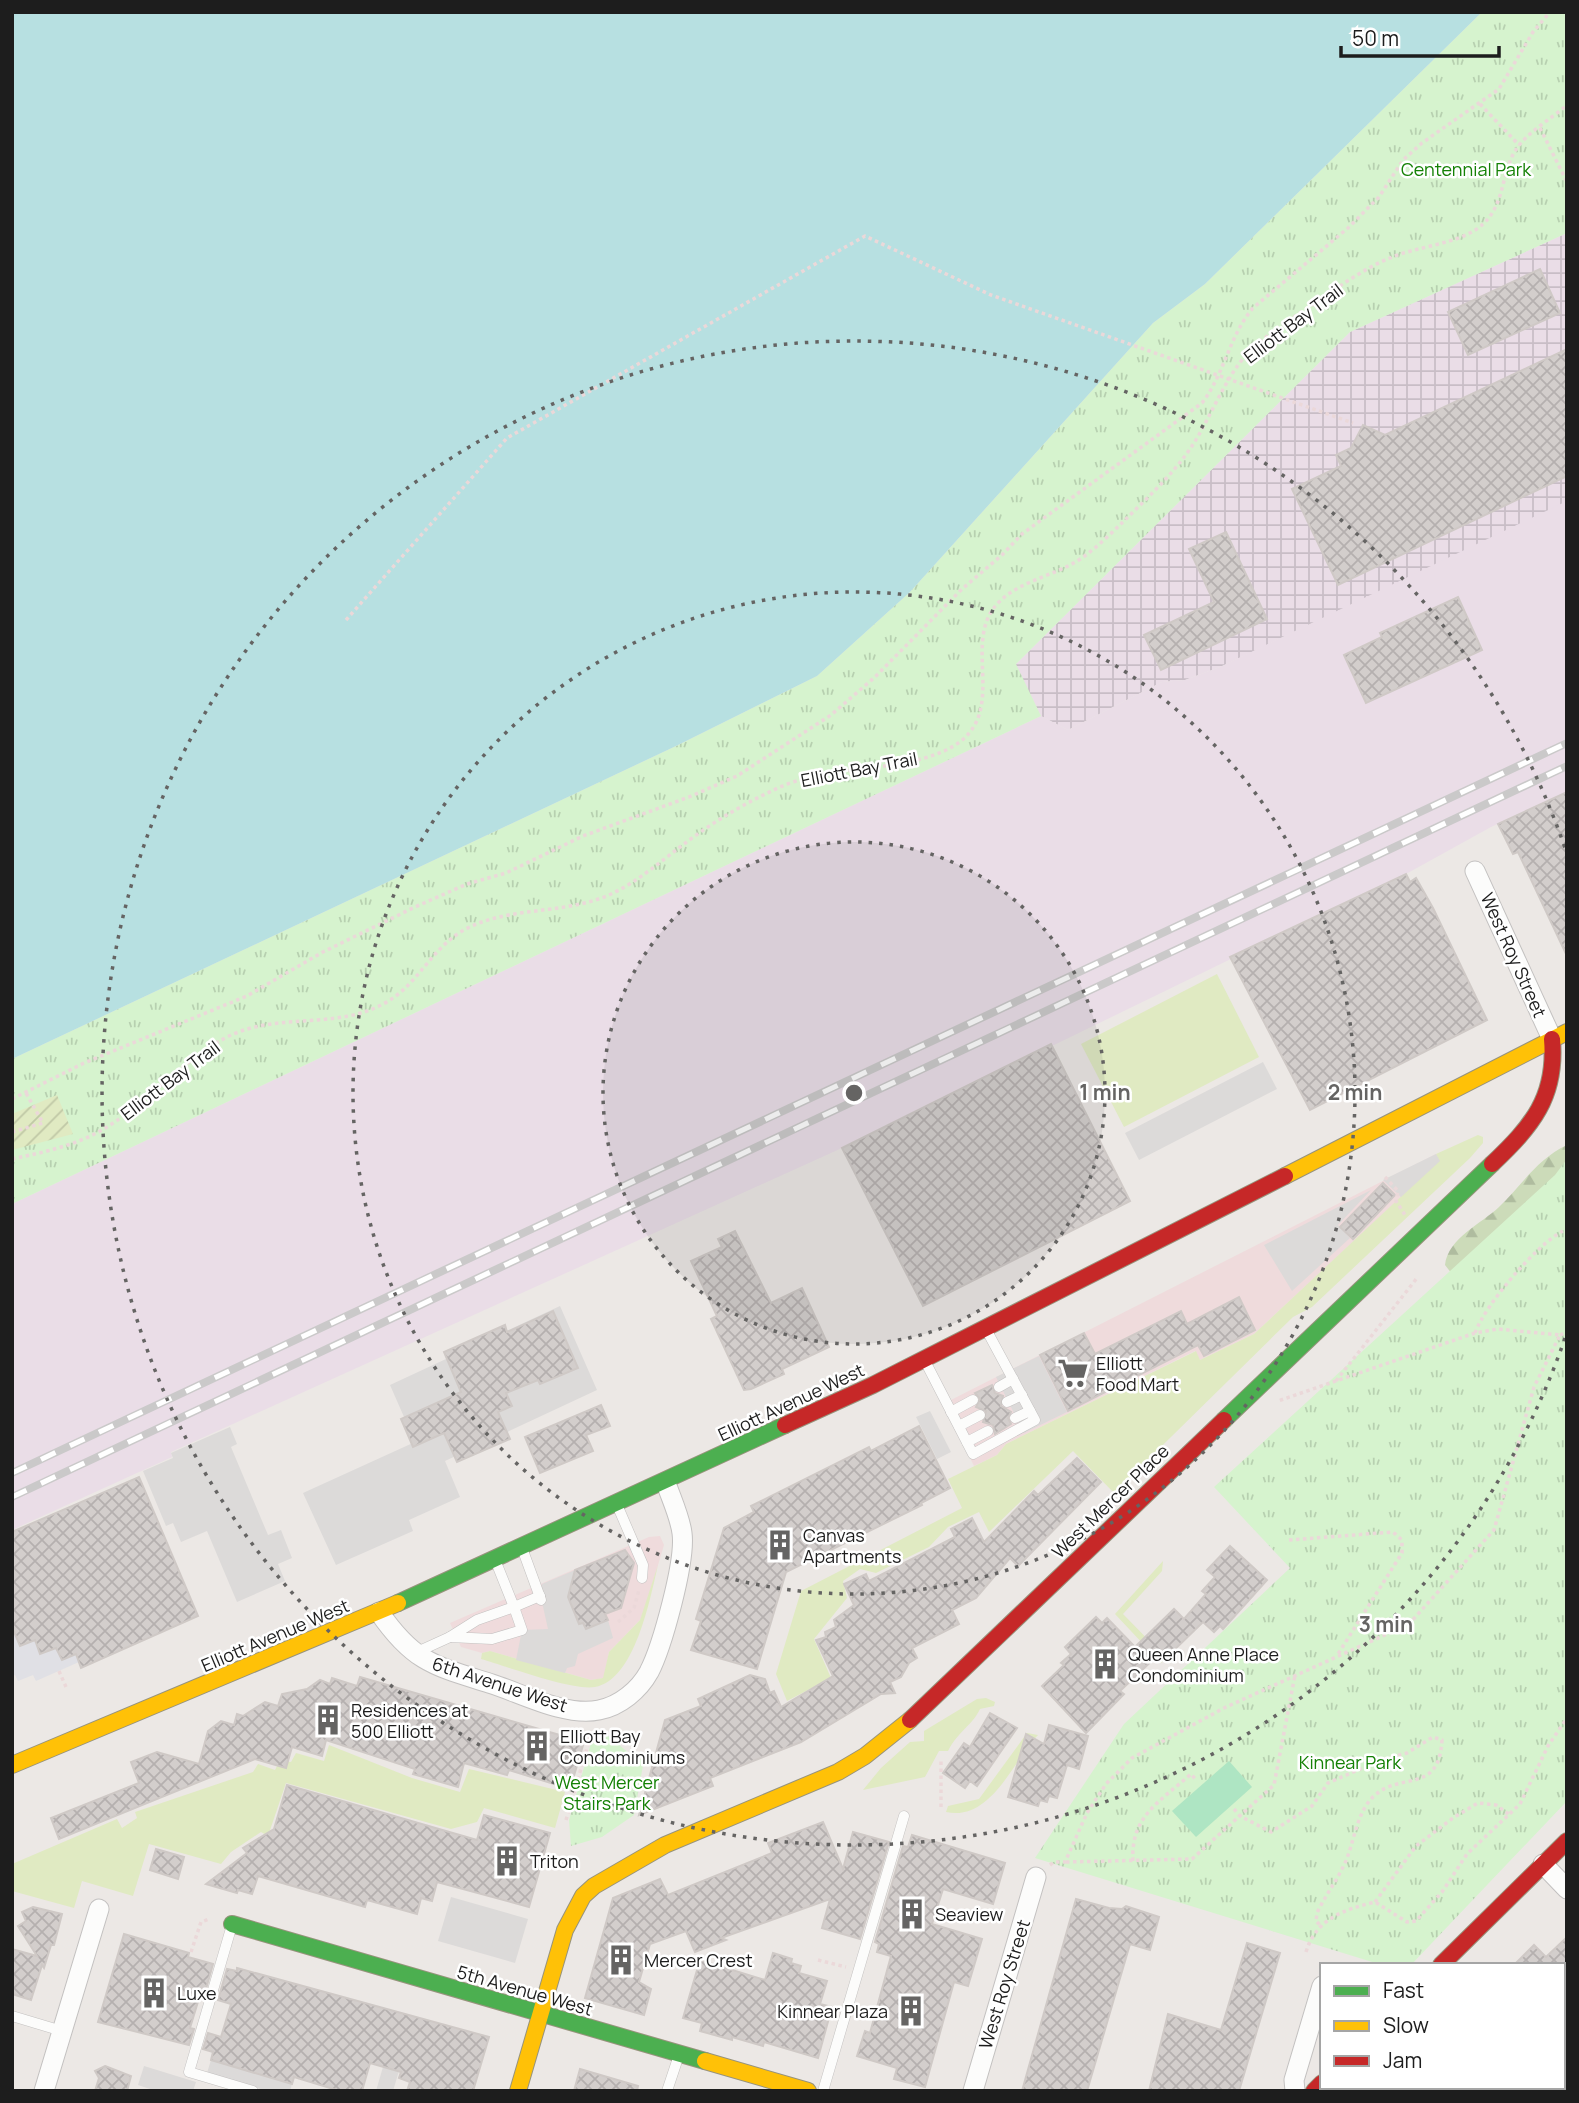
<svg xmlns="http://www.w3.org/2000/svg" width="1579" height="2103" font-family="Manrope,sans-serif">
<defs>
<pattern id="industrial-grid" width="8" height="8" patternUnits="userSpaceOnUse" patternTransform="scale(1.75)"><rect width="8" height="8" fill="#eadde7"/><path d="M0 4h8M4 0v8" fill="none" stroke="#c8bdc6"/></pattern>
<pattern id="forest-firs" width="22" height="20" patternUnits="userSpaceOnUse" patternTransform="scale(1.75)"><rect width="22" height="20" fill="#ccdbb9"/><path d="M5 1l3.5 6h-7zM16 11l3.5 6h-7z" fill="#afbc9f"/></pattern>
<pattern id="park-tufts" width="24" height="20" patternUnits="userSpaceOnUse" patternTransform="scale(1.75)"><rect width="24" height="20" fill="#d6f3ce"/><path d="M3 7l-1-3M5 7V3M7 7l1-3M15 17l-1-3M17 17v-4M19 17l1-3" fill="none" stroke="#b7d0b0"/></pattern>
<pattern id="garden-furrows" width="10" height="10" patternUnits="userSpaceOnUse" patternTransform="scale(1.75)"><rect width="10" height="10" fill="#e0eac2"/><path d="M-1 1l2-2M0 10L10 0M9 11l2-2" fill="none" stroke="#c0c8a6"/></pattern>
<pattern id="building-cross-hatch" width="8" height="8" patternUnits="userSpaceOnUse" patternTransform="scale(1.75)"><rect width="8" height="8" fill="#d3cecc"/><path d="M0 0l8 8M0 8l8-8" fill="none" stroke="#b5b0af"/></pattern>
</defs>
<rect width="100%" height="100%" fill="#ece8e5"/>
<g fill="#efdbdc">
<polygon points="1436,1154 1440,1161 1254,1334 1200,1360 1195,1351 1006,1444 997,1455 974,1466 943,1404"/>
<polygon points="660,1536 664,1545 645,1609 640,1620 609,1652 604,1678 591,1680 490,1651 482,1653 461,1647 450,1623 649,1537"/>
</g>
<polygon fill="url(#industrial-grid)" points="1567,233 1567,503 1220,667 1185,680 1162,682 1068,730 1041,716 1015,665 1350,332"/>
<polygon fill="#eadde7" points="1567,501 1567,792 1491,827 1406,874 842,1148 171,1452 172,1457 12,1530 12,1204 1041,716 1068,730 1162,682 1185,680 1220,667"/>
<g fill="#e0eac2">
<polygon points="1217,974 1259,1057 1124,1127 1081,1044"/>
<polygon points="1478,1135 1483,1137 1483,1143 1470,1158 1312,1307 1293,1317 1114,1493 1073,1451 989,1532 979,1512 948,1527 929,1547 876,1573 860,1569 843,1581 847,1598 814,1639 831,1678 787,1701 776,1674 801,1591 962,1508 948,1479 997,1455 1006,1444 1196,1351 1200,1360 1254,1334 1439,1161 1436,1154"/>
<polygon points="1163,1561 1162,1571 1123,1614 1166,1658 1161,1663 1115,1614"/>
<path d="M658 1565C650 1599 635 1680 595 1687 572 1691 506 1666 481 1659L482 1653 490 1651 591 1680 603 1678 609 1652 640 1620Z"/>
<path d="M986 1698 995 1702 994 1706 980 1709C972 1726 959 1730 948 1751H939L925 1777 863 1790 881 1768 910 1742 924 1741V1731L977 1699Z"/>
<path d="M1027 1733 1038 1735C1013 1761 991 1822 946 1812L948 1806 979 1799Z"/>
<polygon points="329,1745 412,1778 460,1792 469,1769 565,1792 555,1828 484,1808 477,1822 451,1829 286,1783 268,1836 261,1832 231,1852 221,1864 149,1844 133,1896 82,1881 74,1908 12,1891 12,1864 117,1819 122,1828 137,1818 135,1812 253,1772 258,1764 275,1770 280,1760 291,1762 296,1753 324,1761"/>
</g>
<path fill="url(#forest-firs)" d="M1567 1145V1215L1452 1274 1445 1265C1448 1238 1481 1224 1499 1207 1521 1186 1537 1159 1567 1145Z"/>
<g fill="url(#park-tufts)">
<polygon points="1482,12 1567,12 1567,233 1350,332 1016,664 1041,716 12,1204 12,1059 676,746 817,676 910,592 1153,323 1205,284"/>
<polygon points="1567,1159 1567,1801 1411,1965 1382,1965 1035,1858 1124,1724 1290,1568 1214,1487 1555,1175"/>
<polygon points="595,1729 601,1730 630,1754 644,1760 634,1815 602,1837 571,1846 569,1820"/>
</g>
<polygon fill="url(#garden-furrows)" points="57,1095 73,1134 12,1150 12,1114"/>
<polygon fill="#aee5c3" points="1229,1761 1252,1787 1196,1837 1172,1811"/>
<g fill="#dcdad9">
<polygon points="1263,1062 1277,1089 1139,1160 1125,1133"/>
<polygon points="1436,1154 1440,1161 1401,1197 1383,1180"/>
<polygon points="1371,1190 1338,1225 1350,1238 1292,1291 1264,1245"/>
<polygon points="560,1306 597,1390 445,1461 460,1497 409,1520 413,1531 336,1565 303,1493 415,1442 390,1385"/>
<polygon points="1039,1356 1067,1412 1024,1433 996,1377"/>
<polygon points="930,1411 951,1452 937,1459 916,1417"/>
<polygon points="230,1427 237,1444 231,1447 268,1535 281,1530 292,1558 278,1564 285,1581 237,1602 207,1531 181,1542 173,1523 166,1526 143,1471 173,1458 171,1453"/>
<polygon points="575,1570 568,1597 579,1624 608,1620 613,1638 578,1654 575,1666 567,1668 565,1673 516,1660 522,1630 548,1629 542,1602 542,1584"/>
<polygon points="451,1897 528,1919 515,1963 438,1941"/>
<polygon points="399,2012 415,2017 393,2091 376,2091"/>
<polygon points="211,2060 292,2084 290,2091 267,2091 207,2073"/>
<polygon points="144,2066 196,2082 193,2091 156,2091 138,2085"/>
</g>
<polygon fill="#e0e0e5" points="15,1633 20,1646 35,1640 41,1654 56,1648 62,1660 75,1654 79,1662 36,1681 33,1675 18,1681 15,1675 12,1676 12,1634"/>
<polygon fill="#b7e0e1" points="12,12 1482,12 1205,284 1153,323 910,592 817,676 676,746 12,1059"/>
<g fill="url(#building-cross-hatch)" stroke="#cfc9c6" stroke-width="2">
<polygon points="1540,269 1560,313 1468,355 1448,312"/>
<polygon points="1567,349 1567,476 1338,585 1292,489 1341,466 1336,455 1351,448 1363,425 1385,435"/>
<polygon points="1226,532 1267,619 1161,670 1144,635 1214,602 1189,549"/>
<polygon points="1458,597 1482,650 1366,703 1344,655 1382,637 1380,633"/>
<polygon points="1567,792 1567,956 1518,852 1513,854 1498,824"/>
<polygon points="1406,874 1410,882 1416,878 1433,908 1487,1020 1310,1110 1230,957"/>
<polygon points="1051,1044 1130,1201 923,1306 842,1148"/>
<polygon points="1383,1183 1395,1195 1353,1239 1340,1227"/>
<polygon points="735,1231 771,1303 802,1288 829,1347 782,1369 784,1374 751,1389 744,1390 711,1319 717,1316 691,1261 722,1247 718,1239"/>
<polygon points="1239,1297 1255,1330 1204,1356 1198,1345 1068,1411 1040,1355 1084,1333 1095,1354 1181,1311 1187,1324"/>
<polygon points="553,1311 578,1368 540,1384 538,1380 506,1393 512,1406 498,1412 510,1439 457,1462 444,1433 413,1447 401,1419 461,1392 444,1352 505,1325 507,1332"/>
<polygon points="992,1385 995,1393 1003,1396 1001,1406 1011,1412 1008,1418 1011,1424 995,1434 993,1425 983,1422 986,1411 976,1407 980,1399 975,1393"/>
<polygon points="601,1405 610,1426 586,1435 593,1451 540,1473 525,1437"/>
<polygon points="919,1426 950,1488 921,1503 922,1505 786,1572 757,1669 691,1650 701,1621 696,1619 724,1528 754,1512 751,1506 869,1447 871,1451"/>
<polygon points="1077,1458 1101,1482 1018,1566 1010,1558 976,1598 952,1610 959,1624 912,1648 917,1658 909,1663 901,1677 890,1682 895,1693 881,1694 801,1742 710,1778 713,1786 639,1815 665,1720 701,1706 698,1699 750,1675 765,1679 770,1693 774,1691 781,1707 833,1676 816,1640 826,1637 825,1632 836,1627 834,1620 854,1605 844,1584 866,1574 869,1581 955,1537 951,1529 972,1518 984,1542 1034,1491 1038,1495"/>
<polygon points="139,1477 198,1616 81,1668 76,1654 62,1660 56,1648 40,1654 35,1640 20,1646 12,1627 12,1532"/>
<polygon points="1230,1546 1267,1580 1223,1629 1220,1626 1214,1632 1203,1622 1166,1658 1160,1653 1120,1691 1124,1694 1086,1733 1042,1686 1064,1665 1061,1663 1071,1654 1065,1647 1096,1617 1102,1623 1107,1618 1135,1647 1174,1609 1184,1619 1206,1594 1202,1591 1215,1577 1207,1570"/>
<polygon points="625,1550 634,1563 621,1608 605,1614 608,1620 586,1629 583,1623 579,1624 568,1597 575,1570"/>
<polygon points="360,1677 584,1742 570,1789 509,1770 507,1775 464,1763 458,1787 413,1774 415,1769 326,1740 322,1756 292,1747 286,1768 255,1759 59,1839 51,1818 139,1783 131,1762 157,1752 199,1764 208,1731 221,1721 234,1725 237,1714 243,1716 265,1702 278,1706 282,1694 307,1689 320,1680 330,1684 332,1678 357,1686"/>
<polygon points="990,1713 1017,1728 977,1786 970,1781 965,1788 943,1773 964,1743 970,1747"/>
<polygon points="1049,1725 1088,1736 1079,1769 1067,1765 1057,1798 1049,1796 1047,1802 1040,1800 1038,1806 1008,1797 1026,1734 1044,1744"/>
<polygon points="287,1785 477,1840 484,1815 550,1833 529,1907 437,1882 432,1901 421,1898 417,1914 367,1900 365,1907 258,1876 252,1894 238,1890 237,1893 206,1884 247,1853 243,1848 274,1829"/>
<polygon points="823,1822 843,1869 853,1832 889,1842 860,1939 822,1928 830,1899 721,1938 726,1940 695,1952 686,1931 650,1944 639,1982 651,1989 644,2015 585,1998 613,1898 660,1879 668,1895 772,1853 768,1843"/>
<polygon points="912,1835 1005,1863 993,1904 943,1889 932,1924 982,1939 968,1986 954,1982 925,2087 894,2079 897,2068 857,2056 865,2031 870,2033 891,1956 877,1952 879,1944 875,1942 903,1846 908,1847"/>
<polygon points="156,1849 184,1857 178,1879 150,1870"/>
<polygon points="1076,1899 1109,1908 1122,1909 1126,1906 1159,1917 1150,1950 1130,1944 1087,2091 1022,2091"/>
<polygon points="33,1907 62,1914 54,1945 51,1945 44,1968 42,1965 31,2000 12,1994 12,1949 37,1956 18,1926 26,1921 22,1912"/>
<polygon points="124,1934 189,1953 188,1957 213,1964 204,1996 200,1995 190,2028 194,2029 189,2045 98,2022"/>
<polygon points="1567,1937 1567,1965 1514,1965 1534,1945 1546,1957"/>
<polygon points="1247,1943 1280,1953 1239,2091 1149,2091 1168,2014 1221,2030"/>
<polygon points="773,1953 792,1959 791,1963 801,1966 799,1973 827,1981 820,2004 832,2007 818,2058 764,2042 763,2046 732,2037 732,2040 700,2031 702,2023 683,2018 700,1960 765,1980"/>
<polygon points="237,1968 489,2037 473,2091 407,2091 410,2082 399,2078 401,2072 370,2063 362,2091 340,2091 294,2077 292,2084 211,2060 213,2052 203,2049 208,2033 221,2037 231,2004 218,2000 227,1969 237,1971"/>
<polygon points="105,2066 131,2076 127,2091 95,2091 99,2078 95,2071"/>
<polygon points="580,2069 638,2086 637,2091 574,2091"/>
</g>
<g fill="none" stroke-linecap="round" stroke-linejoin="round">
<g stroke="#c3c1c0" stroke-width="11">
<g id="lane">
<polyline points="926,1363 973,1454 1035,1420 987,1331"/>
<polyline points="999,1387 1013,1379"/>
<polyline points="1007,1402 1022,1395"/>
<polyline points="951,1412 973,1400"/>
<polyline points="1015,1418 1030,1411"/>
<polyline points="959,1426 980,1415"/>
<polyline points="967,1442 988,1431"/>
<polyline points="618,1507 643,1565 642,1578"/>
<polyline points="522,1548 541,1600"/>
<polyline points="496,1562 514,1607 540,1596"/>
<polygon points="514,1607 522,1630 492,1639 450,1637 477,1620"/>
<polyline points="417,1652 450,1637"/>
<polyline points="232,1925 189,2072 253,2091"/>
<polyline points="12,2016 62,2031"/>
<polyline points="667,2091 679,2055"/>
<polyline points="823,2091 904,1816"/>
</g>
</g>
<g stroke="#c3c1c0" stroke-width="21">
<g id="street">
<polyline points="1475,871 1552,1039"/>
<path d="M379 1612C414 1663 435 1666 492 1684 523 1694 566 1717 599 1710 620 1706 639 1690 649 1672 662 1647 686 1561 682 1533 680 1517 671 1498 666 1483"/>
<polyline points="1543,1864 1567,1889"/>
<polyline points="44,2091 99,1909"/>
<polyline points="973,2091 1036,1877"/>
<polyline points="1295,2091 1294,2080 1322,1986"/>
</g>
</g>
<g stroke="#97937c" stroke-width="18">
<g id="fast">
<polyline points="1224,1420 1492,1164"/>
<polyline points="398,1603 785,1425"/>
<polyline points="232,1924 705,2061"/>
</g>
</g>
<g stroke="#97937c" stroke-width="18">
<g id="slow">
<polyline points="1285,1176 1567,1032"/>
<polyline points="12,1765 398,1603"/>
<polyline points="705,2061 808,2091"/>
<polyline points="518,2091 565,1930 583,1896 594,1886 665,1845 838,1772 865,1756 910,1720"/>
</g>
</g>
<g stroke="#97937c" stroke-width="18">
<g id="jam">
<path d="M1492 1164C1532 1126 1557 1097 1552 1039"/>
<polyline points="785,1425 873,1385 1285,1176"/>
<polyline points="910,1720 1224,1420"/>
<polyline points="1441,1965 1567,1841"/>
<polyline points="1314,2091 1322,2083"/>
</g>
</g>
<g stroke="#ebd8d9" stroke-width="3.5" stroke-dasharray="3.5 3.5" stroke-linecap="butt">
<polyline points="1480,104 1519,145"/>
<polyline points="1540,128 1567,182"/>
<polyline points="346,620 507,438 865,236 991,295 1353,423"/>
<path d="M12 1099 84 1063 247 996 323 952 415 907 467 884 506 873 583 836 689 797 737 776 831 715 875 677 962 589 1002 555 1022 534 1202 403C1225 373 1229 336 1253 308L1348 228 1379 197 1403 160 1422 143 1499 89 1533 32 1550 12"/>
<polyline points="12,1132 43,1123 26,1093"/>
<path d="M12 1159C45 1152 78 1145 107 1127 149 1101 183 1060 227 1037 276 1012 335 1030 383 1004 417 987 431 948 464 930 507 906 563 915 609 895 636 883 660 862 684 844 713 822 745 803 778 788 831 763 918 774 961 741 1006 705 961 639 999 602 1018 583 1047 577 1070 565 1090 555 1108 536 1124 521 1150 495 1178 470 1197 438 1210 416 1221 390 1236 368 1255 340 1293 318 1321 299 1343 284 1365 268 1390 258 1417 246 1462 244 1483 224 1505 204 1501 174 1515 151 1526 133 1551 119 1567 105"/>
<polyline points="1385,1177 1398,1191 1396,1201 1405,1215"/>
<path d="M1475 1333C1485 1305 1537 1244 1563 1231"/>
<polyline points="1560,1335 1567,1332"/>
<polyline points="1336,1381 1417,1278"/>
<polyline points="1289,1540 1393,1532 1402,1540 1402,1553 1338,1654"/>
<polyline points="618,1622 634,1608 639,1590"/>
<polyline points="59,1671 66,1687"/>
<polyline points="941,1807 941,1760"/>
<path d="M1234 1809 1240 1816 1271 1832 1312 1806 1328 1783 1381 1760 1407 1753 1433 1737 1442 1740C1439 1795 1401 1771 1374 1796 1356 1812 1354 1845 1344 1865 1336 1882 1325 1896 1317 1913L1316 1921 1320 1925"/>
<polyline points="566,1820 592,1731"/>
<path d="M1133 1861C1130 1816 1161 1801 1191 1774L1197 1781"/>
<polyline points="1066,1862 1192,1859 1274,1785 1295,1675"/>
<polyline points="1050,1865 1054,1862 1065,1862 1087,1813 1106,1784 1132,1758 1224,1708 1409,1624 1494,1530 1534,1387 1560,1335 1498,1329 1475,1333 1278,1401"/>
<polyline points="1375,1902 1416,1846 1453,1818 1478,1803 1496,1805 1510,1815"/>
<polyline points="191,1952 201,1922 209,1919"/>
<path d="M1306 1952C1316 1919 1343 1910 1375 1902L1407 1922 1416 1921 1442 1892 1467 1854 1520 1804 1548 1746 1567 1718"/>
<polyline points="818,1960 846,1967"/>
</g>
<use href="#lane" stroke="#fcfcfb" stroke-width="10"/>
<use href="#street" stroke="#fcfcfb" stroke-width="19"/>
<use href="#fast" stroke="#4caf50" stroke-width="16"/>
<use href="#slow" stroke="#ffc107" stroke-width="16"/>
<use href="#jam" stroke="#c62828" stroke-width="16"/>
<g stroke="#cac9c9" stroke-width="8">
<g id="rail">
<polyline points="12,1473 1567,743"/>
<polyline points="12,1497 1567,766"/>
</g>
</g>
<use href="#rail" stroke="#fff" stroke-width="5" stroke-dasharray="16" stroke-linecap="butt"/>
</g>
<circle cx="854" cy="1093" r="251" fill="#656463" fill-opacity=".12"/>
<g fill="none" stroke="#656463" stroke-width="3.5" stroke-dasharray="3.5 7">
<circle cx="854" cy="1093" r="251"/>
<circle cx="854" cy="1093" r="501"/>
<path d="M1565 1338A752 752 0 1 1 1565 848"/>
</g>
<defs>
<g id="supermarket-bare" transform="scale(2.415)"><path d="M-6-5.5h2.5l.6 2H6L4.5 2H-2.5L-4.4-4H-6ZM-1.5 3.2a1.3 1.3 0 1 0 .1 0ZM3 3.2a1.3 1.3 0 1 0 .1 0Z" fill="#656463" stroke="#fff" stroke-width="2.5" paint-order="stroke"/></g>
<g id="building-bare" transform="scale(2.415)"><path d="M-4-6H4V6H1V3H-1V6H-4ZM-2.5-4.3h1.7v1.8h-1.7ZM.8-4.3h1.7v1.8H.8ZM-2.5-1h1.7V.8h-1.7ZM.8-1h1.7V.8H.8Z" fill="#656463" stroke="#fff" stroke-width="2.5" paint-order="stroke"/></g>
</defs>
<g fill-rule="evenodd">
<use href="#supermarket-bare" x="1073" y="1373"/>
<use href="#building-bare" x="780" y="1545"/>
<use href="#building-bare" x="1105" y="1664"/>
<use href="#building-bare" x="328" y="1720"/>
<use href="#building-bare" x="537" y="1746"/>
<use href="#building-bare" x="507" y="1861"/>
<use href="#building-bare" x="912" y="1914"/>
<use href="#building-bare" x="621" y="1960"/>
<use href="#building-bare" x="154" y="1993"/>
<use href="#building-bare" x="911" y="2011"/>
</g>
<g text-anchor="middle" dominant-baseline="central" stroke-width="5" stroke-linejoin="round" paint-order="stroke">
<g font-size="18" fill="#148105" stroke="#fff">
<text x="1466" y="169">Centennial Park</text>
<text x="1350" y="1762">Kinnear Park</text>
<text x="607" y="1782">West Mercer<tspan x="607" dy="21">Stairs Park</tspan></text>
</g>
<g font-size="18" fill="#1d1d1d" stroke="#fff">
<text transform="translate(1293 323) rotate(-37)">Elliott Bay Trail</text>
<text transform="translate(859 769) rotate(-11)">Elliott Bay Trail</text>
<text transform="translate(1514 955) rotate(66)">West Roy Street</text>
<text transform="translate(170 1080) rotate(-37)">Elliott Bay Trail</text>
<text transform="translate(791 1402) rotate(-25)">Elliott Avenue West</text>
<text transform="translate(1110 1501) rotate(-44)">West Mercer Place</text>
<text transform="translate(275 1635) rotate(-23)">Elliott Avenue West</text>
<text transform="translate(500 1684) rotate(18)">6th Avenue West</text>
<text transform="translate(1004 1984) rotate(-73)">West Roy Street</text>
<text transform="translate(525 1990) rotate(16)">5th Avenue West</text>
</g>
<g font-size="18" fill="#1d1d1d" stroke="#fff" text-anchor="start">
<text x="1096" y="1363">Elliott<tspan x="1096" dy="21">Food Mart</tspan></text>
<text x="803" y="1535">Canvas<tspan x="803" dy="21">Apartments</tspan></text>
<text x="1128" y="1654">Queen Anne Place<tspan x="1128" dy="21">Condominium</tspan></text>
<text x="351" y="1710">Residences at<tspan x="351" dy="21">500 Elliott</tspan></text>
<text x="560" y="1736">Elliott Bay<tspan x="560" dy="21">Condominiums</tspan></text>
<text x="530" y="1861">Triton</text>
<text x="935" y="1914">Seaview</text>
<text x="644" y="1960">Mercer Crest</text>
<text x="177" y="1993">Luxe</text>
<text x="888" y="2011" text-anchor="end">Kinnear Plaza</text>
</g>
</g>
<circle cx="854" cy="1093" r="10" fill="#656463" stroke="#fff" stroke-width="3.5"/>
<g font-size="21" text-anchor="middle" font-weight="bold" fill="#656463" stroke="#fff" stroke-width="5" stroke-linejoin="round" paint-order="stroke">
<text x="1105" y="1100">1 min</text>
<text x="1355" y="1100">2 min</text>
<text x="1386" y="1632">3 min</text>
</g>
<rect width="1579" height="2103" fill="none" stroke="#1d1d1d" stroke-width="28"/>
<rect x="1320" y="1963" width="245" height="126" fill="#ffffff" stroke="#a5a5a5" stroke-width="2"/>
<rect x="1334" y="1986" width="35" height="10" fill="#4caf50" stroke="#a5a5a5" stroke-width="2"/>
<text x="1383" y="1998" font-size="21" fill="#1d1d1d">Fast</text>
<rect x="1334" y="2021" width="35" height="10" fill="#ffc107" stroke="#a5a5a5" stroke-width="2"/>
<text x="1383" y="2033" font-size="21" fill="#1d1d1d">Slow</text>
<rect x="1334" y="2056" width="35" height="10" fill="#c62828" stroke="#a5a5a5" stroke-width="2"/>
<text x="1383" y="2068" font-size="21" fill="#1d1d1d">Jam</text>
<path d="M1341 46v10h158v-10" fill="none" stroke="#1d1d1d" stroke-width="3.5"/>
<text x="1352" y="46" font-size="21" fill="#1d1d1d" stroke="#ffffff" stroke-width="5" paint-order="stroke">50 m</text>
</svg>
